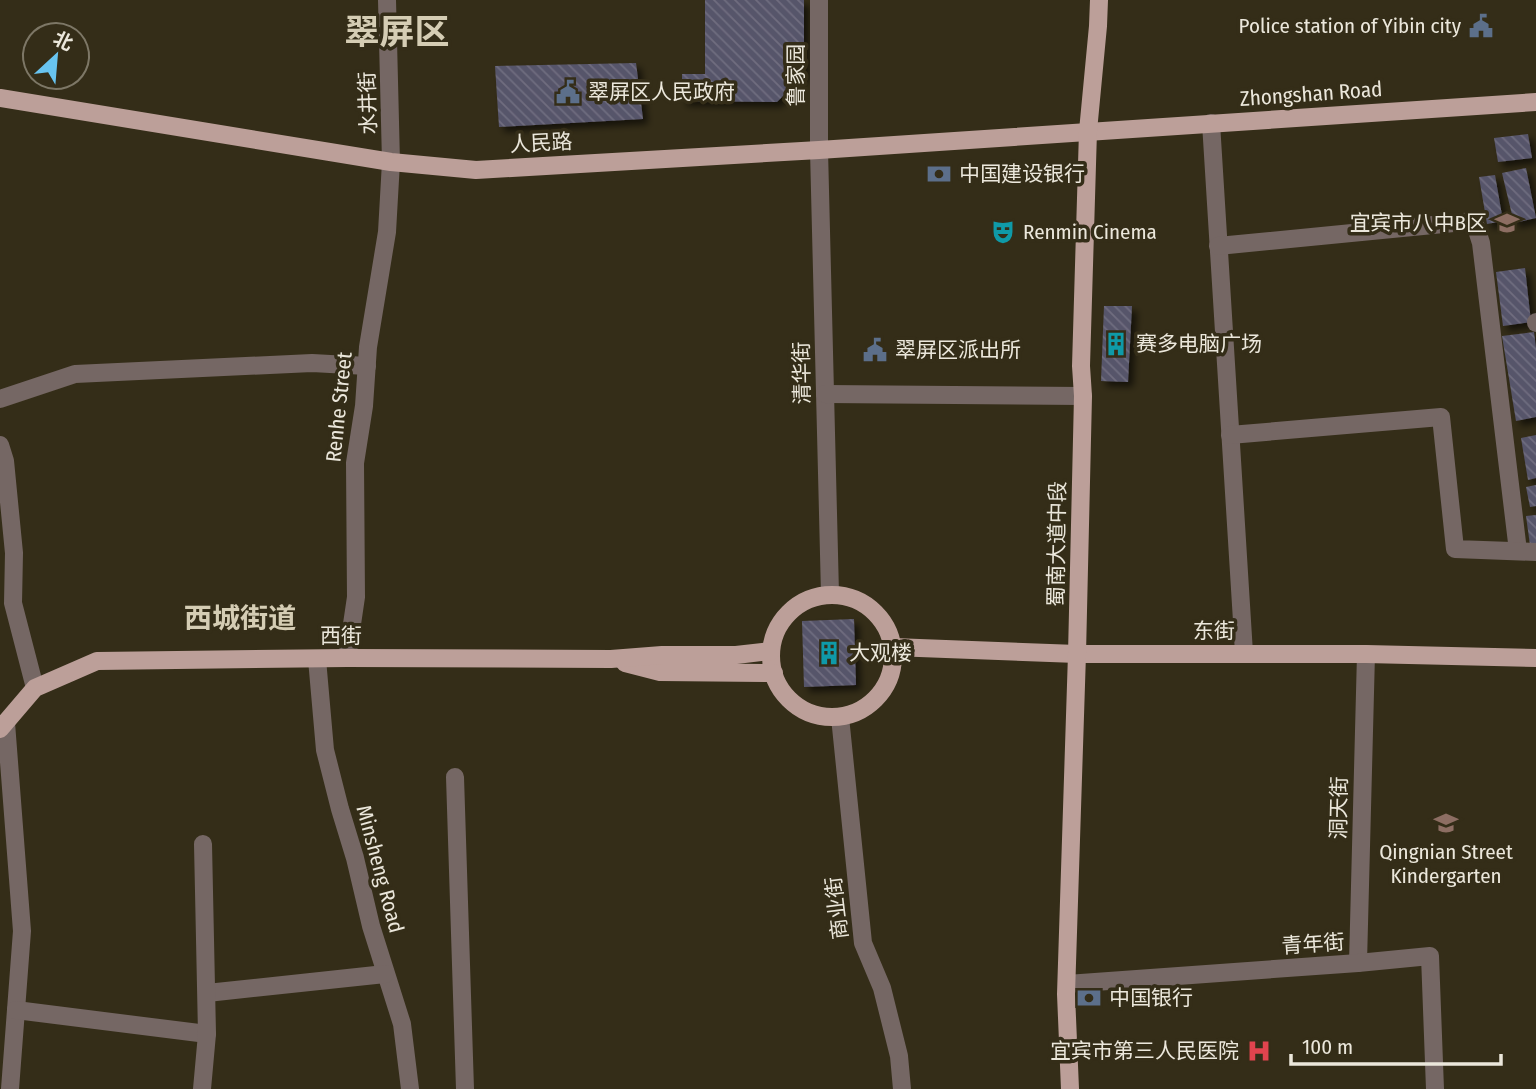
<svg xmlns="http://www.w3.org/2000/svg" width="1536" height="1089" font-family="'Fira Sans Condensed','Noto Sans SC',sans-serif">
<defs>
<pattern id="building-back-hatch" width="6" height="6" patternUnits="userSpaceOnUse" patternTransform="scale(1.75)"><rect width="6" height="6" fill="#57556a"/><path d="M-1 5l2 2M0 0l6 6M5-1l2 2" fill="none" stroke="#6f6d7f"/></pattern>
<filter id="shadow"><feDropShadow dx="5" dy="5" stdDeviation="3.5" flood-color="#0009"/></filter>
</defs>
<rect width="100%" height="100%" fill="#342d18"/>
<g fill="url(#building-back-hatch)" filter="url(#shadow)">
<polygon points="705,0 804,0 804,75 777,102 682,101 682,74 705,74"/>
<polygon points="636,63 643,119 499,127 495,66"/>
<polygon points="1528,134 1532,158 1498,162 1494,138"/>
<polygon points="1526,168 1536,218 1514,223 1502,173"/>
<polygon points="1495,175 1503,221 1487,224 1479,177"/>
<polygon points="1525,268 1531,322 1503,326 1496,272"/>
<polygon points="1104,306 1132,306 1128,382 1101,381"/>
<polygon points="1534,332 1536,348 1536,417 1516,421 1502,336"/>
<polygon points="1536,435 1536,478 1528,480 1521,438"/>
<polygon points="1536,485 1536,506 1530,507 1526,487"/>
<polygon points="1536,515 1536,544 1530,545 1526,516"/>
<polygon points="854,619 856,685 804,687 802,621"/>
</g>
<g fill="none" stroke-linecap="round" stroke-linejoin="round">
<g stroke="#756764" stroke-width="18">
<polyline points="819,0 819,150 830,594"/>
<polyline points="1211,123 1244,653"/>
<polyline points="1218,246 1474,221 1481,243 1518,551"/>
<polyline points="1536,322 1536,323"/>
<polyline points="825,394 1083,396"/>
<polyline points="0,399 75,374 312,363 367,366"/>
<polyline points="1230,435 1441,417 1455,549 1536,552"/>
<polyline points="0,445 5,461 14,553 13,603 35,688"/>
<polyline points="347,658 356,597 355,463 364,406 368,347 387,232 391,162 387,0"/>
<polyline points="317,659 325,750 340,809 355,858 371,926 402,1024 410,1089"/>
<polyline points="840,717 863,943 882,988 899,1056 902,1089"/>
<polyline points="6,723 22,931 10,1089"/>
<polyline points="455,777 465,1089"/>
<polyline points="1358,963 1366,654"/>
<polyline points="1067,984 1358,963 1430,956 1435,1089"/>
<polyline points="207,993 385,974"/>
<polyline points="16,1010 207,1034"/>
<polyline points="202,1089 207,1034 203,844"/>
</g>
<g stroke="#bc9f99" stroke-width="18">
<polyline points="0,98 391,162 476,170 819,150 1536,102"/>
<circle cx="832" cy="656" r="61"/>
<polyline points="893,647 1077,654 1366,654 1536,658"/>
<polyline points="625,663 660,672 774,673"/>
<polyline points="0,729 35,688 97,661 347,658 611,659 662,655 736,655 771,651"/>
<polyline points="1070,1089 1066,994 1077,654 1083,396 1081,366 1088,131 1098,26 1099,0"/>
</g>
</g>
<defs>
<g id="civic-bare" transform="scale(1.89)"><path d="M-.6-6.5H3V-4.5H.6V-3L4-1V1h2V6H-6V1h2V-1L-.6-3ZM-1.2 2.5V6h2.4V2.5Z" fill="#5c6f8a" stroke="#342d18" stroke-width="2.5" paint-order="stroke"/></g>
<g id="bank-bare" transform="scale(1.89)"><path d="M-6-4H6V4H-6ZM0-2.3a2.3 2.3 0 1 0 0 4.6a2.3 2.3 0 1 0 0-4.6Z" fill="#5c6f8a" stroke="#342d18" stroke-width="2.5" paint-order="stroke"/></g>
<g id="school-bare" transform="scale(1.89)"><path d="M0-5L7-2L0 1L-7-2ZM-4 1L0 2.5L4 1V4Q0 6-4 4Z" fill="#8d6e63" stroke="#342d18" stroke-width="2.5" paint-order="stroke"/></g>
<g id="theatre-bare" transform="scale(1.89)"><path d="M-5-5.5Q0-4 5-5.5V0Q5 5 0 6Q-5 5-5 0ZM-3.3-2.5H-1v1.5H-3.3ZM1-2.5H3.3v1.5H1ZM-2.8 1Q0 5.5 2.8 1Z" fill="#0f9aa8" stroke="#342d18" stroke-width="2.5" paint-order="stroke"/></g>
<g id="building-bare" transform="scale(1.89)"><path d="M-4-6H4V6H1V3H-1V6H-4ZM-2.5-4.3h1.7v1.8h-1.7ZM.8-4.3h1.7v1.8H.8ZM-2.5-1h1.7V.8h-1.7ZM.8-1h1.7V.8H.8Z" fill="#0f9aa8" stroke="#342d18" stroke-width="2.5" paint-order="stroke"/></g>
<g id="hospital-bare" transform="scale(1.89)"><path d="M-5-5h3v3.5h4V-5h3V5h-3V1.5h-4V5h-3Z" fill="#e0444e" stroke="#342d18" stroke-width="2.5" paint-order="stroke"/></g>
</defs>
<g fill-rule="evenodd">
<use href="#civic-bare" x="1481" y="26"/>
<use href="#civic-bare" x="568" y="92"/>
<use href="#bank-bare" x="939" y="174"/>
<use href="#school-bare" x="1507" y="223"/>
<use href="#theatre-bare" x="1003" y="232"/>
<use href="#building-bare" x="1116" y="344"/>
<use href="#civic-bare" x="875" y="350"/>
<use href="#building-bare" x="829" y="653"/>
<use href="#school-bare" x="1446" y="823"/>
<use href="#bank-bare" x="1089" y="998"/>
<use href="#hospital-bare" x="1259" y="1051"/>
</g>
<g text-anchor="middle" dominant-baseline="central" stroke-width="7" stroke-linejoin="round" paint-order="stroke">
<g font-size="21" fill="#ebe7db" stroke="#342d18" text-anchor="start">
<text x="1461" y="26" text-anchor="end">Police station of Yibin city</text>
<text x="588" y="92">翠屏区人民政府</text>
<text x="959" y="174">中国建设银行</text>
<text x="1487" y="223" text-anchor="end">宜宾市八中B区</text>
<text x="1023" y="232">Renmin Cinema</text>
<text x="1136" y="344">赛多电脑广场</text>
<text x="895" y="350">翠屏区派出所</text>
<text x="849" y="653">大观楼</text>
<text x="1446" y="852" text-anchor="middle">Qingnian Street<tspan x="1446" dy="24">Kindergarten</tspan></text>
<text x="1109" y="998">中国银行</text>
<text x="1239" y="1051" text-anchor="end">宜宾市第三人民医院</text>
</g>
<g font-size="21" fill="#ebe7db" stroke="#342d18">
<text transform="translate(796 75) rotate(-90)">鲁家园</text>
<text transform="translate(1311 94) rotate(-4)">Zhongshan Road</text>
<text transform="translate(368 103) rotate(-92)">水井街</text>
<text transform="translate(541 143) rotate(-3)">人民路</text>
<text transform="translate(802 373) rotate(-91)">清华街</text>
<text transform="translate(339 407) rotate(-84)">Renhe Street</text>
<text transform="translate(1057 544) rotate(-89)">蜀南大道中段</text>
<text x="1214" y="631">东街</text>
<text x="341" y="636">西街</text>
<text transform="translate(1339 808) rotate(-89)">洞天街</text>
<text transform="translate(380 869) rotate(75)">Minsheng Road</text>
<text transform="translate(837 908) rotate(-97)">商业街</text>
<text transform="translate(1313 944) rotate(-4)">青年街</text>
</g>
<g font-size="28" font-weight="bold" fill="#d5cdb4" stroke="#342d18">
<text x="240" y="618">西城街道</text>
</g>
<g font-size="35" font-weight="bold" fill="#d5cdb4" stroke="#342d18">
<text x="397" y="32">翠屏区</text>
</g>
</g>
<g transform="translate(56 56) rotate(26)"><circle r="33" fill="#342d18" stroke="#7d7766" stroke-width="2"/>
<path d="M0-5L12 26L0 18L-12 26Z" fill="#68c4f0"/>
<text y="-10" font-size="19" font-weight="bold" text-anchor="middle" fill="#ebe7db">北</text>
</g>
<path d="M1291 1054v10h210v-10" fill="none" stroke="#ebe7db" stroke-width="3.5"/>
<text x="1302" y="1054" font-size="21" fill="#ebe7db" stroke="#342d18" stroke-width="5" paint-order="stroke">100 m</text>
</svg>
